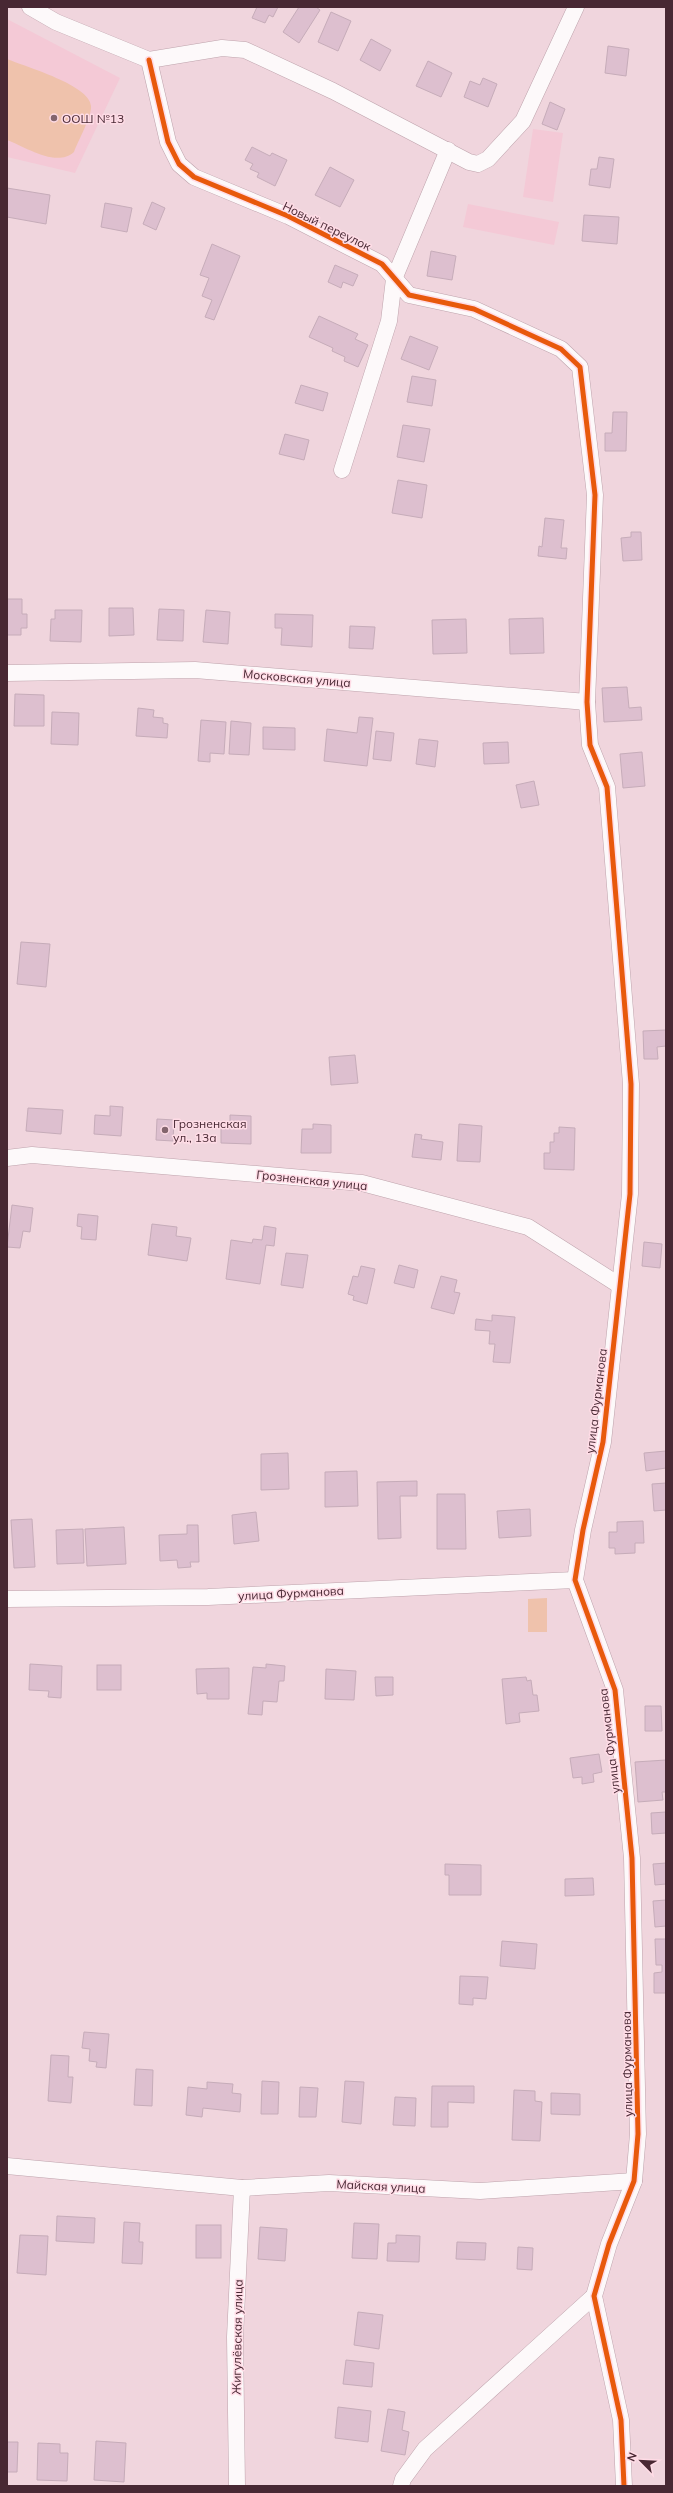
<svg xmlns="http://www.w3.org/2000/svg" width="673" height="2493" font-family="Mulish,sans-serif">
<rect width="100%" height="100%" fill="#f0d5dd"/>
<g fill="#f4c9d6">
<polygon points="7,19 120,78 75,173 7,157"/>
<polygon points="533,129 563,133 553,202 523,197"/>
<polygon points="468,204 559,222 554,245 463,227"/>
</g>
<g fill="#efc2ac">
<path d="M7 59C26 67 90 85 91 106 92 116 78 141 74 152 56 168 26 147 7 140Z"/>
<polygon points="547,1598 547,1632 528,1632 528,1599"/>
</g>
<g fill="#ddbfcf" stroke="#c6acb9">
<polygon points="257,7 278,7 273,17 269,15 265,23 252,18"/>
<polygon points="299,7 316,7 320,10 299,43 283,32"/>
<polygon points="331,12 351,21 338,51 318,42"/>
<polygon points="371,39 391,50 380,71 360,60"/>
<polygon points="608,46 629,49 626,76 605,73"/>
<polygon points="428,61 452,73 441,97 416,86"/>
<polygon points="483,78 497,84 488,107 464,97 470,81 480,85"/>
<polygon points="550,102 565,109 557,130 542,124"/>
<polygon points="252,147 270,156 272,153 287,160 275,186 257,177 259,173 250,169 253,164 245,160"/>
<polygon points="599,157 614,159 610,188 589,185 591,169 597,169"/>
<polygon points="330,167 354,180 340,207 315,195"/>
<polygon points="7,188 50,195 46,224 7,217"/>
<polygon points="152,202 165,208 156,230 143,224"/>
<polygon points="105,203 132,208 127,232 101,227"/>
<polygon points="584,215 619,217 617,244 582,241"/>
<polygon points="212,244 240,256 214,320 205,317 212,300 202,296 209,278 200,275"/>
<polygon points="431,251 456,256 452,280 427,276"/>
<polygon points="335,265 358,275 353,286 343,282 341,288 328,282"/>
<polygon points="319,316 358,334 355,339 368,345 358,367 344,361 345,357 332,351 333,348 309,337"/>
<polygon points="410,336 438,347 429,370 401,359"/>
<polygon points="412,376 436,380 432,406 407,402"/>
<polygon points="301,385 328,393 323,411 295,403"/>
<polygon points="613,412 627,412 626,451 605,451 605,433 612,433"/>
<polygon points="403,425 430,429 424,462 397,457"/>
<polygon points="285,434 309,440 304,460 279,454"/>
<polygon points="398,480 427,485 422,518 392,513"/>
<polygon points="545,518 564,520 561,548 567,548 566,559 538,556 539,546 542,547"/>
<polygon points="631,532 641,532 642,560 623,561 621,538 631,537"/>
<polygon points="7,599 22,599 22,614 27,614 27,628 21,628 21,635 7,635"/>
<polygon points="109,608 133,608 134,635 109,636"/>
<polygon points="159,609 184,610 183,641 157,640"/>
<polygon points="55,610 82,610 81,642 50,641 51,619 55,619"/>
<polygon points="206,610 230,612 228,644 203,642"/>
<polygon points="275,614 313,615 312,647 281,645 282,628 275,628"/>
<polygon points="543,618 544,653 510,654 509,619"/>
<polygon points="466,619 467,653 433,654 432,620"/>
<polygon points="350,626 375,627 373,649 349,648"/>
<polygon points="627,687 629,708 641,707 642,720 604,722 602,688"/>
<polygon points="15,694 44,695 44,726 14,726"/>
<polygon points="138,708 154,710 153,717 163,718 163,723 168,724 167,738 136,736"/>
<polygon points="52,712 79,713 78,745 51,744"/>
<polygon points="359,717 373,718 367,766 324,761 327,729 357,733"/>
<polygon points="201,720 226,722 224,754 210,753 210,762 198,761"/>
<polygon points="231,721 251,723 249,755 229,754"/>
<polygon points="263,727 295,728 295,750 263,749"/>
<polygon points="376,731 394,733 391,761 373,759"/>
<polygon points="419,739 438,741 435,767 416,764"/>
<polygon points="508,742 509,763 484,764 483,743"/>
<polygon points="642,752 645,786 623,788 620,754"/>
<polygon points="534,781 539,805 521,808 516,785"/>
<polygon points="21,942 50,944 46,987 17,984"/>
<polygon points="666,1030 666,1046 657,1047 658,1059 644,1059 643,1031"/>
<polygon points="355,1055 358,1083 331,1085 329,1057"/>
<polygon points="110,1106 123,1107 121,1136 94,1134 95,1115 110,1116"/>
<polygon points="28,1108 63,1110 61,1134 26,1131"/>
<polygon points="230,1115 251,1116 251,1144 221,1143 221,1128 230,1128"/>
<polygon points="157,1119 174,1120 173,1141 156,1140"/>
<polygon points="313,1124 331,1125 331,1153 301,1153 302,1129 313,1129"/>
<polygon points="459,1124 482,1126 480,1162 457,1161"/>
<polygon points="559,1127 575,1128 574,1170 544,1169 544,1153 550,1153 550,1142 554,1142 554,1133 559,1133"/>
<polygon points="415,1134 422,1135 421,1139 443,1142 441,1160 412,1157"/>
<polygon points="12,1205 33,1208 30,1232 23,1231 20,1248 7,1247"/>
<polygon points="78,1214 98,1216 96,1240 81,1239 82,1227 77,1226"/>
<polygon points="152,1224 177,1227 176,1236 191,1238 187,1261 148,1255"/>
<polygon points="264,1226 276,1228 274,1246 266,1245 260,1284 226,1279 231,1240 252,1243 253,1239 262,1240"/>
<polygon points="644,1242 662,1244 660,1268 642,1266"/>
<polygon points="286,1253 308,1255 303,1288 281,1285"/>
<polygon points="399,1265 418,1270 414,1288 394,1283"/>
<polygon points="361,1266 375,1269 367,1304 353,1300 354,1296 348,1294 353,1276 358,1277"/>
<polygon points="441,1276 457,1280 454,1292 460,1293 454,1314 431,1308"/>
<polygon points="492,1315 515,1317 510,1363 493,1362 495,1344 489,1344 490,1331 475,1330 476,1319 492,1321"/>
<polygon points="666,1451 666,1468 646,1471 644,1453"/>
<polygon points="288,1453 289,1489 261,1490 261,1454"/>
<polygon points="357,1471 358,1506 325,1507 325,1472"/>
<polygon points="417,1481 417,1496 400,1496 401,1538 378,1539 377,1482"/>
<polygon points="666,1483 666,1510 654,1511 652,1484"/>
<polygon points="437,1494 465,1494 466,1549 437,1549"/>
<polygon points="530,1509 531,1536 499,1538 497,1511"/>
<polygon points="256,1512 259,1541 234,1544 232,1515"/>
<polygon points="32,1519 35,1567 14,1568 11,1520"/>
<polygon points="643,1521 644,1543 635,1543 635,1553 615,1554 615,1548 609,1548 609,1532 617,1532 617,1522"/>
<polygon points="187,1525 198,1525 199,1562 190,1562 191,1567 178,1568 177,1560 160,1561 159,1535 187,1534"/>
<polygon points="124,1527 126,1564 87,1566 85,1529"/>
<polygon points="83,1529 84,1563 57,1564 56,1530"/>
<polygon points="30,1664 62,1666 61,1698 48,1697 49,1691 29,1690"/>
<polygon points="266,1664 285,1666 284,1681 279,1681 277,1702 263,1701 262,1715 248,1714 253,1667 266,1668"/>
<rect x="97" y="1665" width="24" height="25"/>
<polygon points="229,1668 229,1699 207,1699 207,1693 197,1694 196,1669"/>
<polygon points="326,1669 356,1671 354,1700 325,1699"/>
<polygon points="375,1677 393,1677 393,1695 376,1696"/>
<polygon points="526,1677 527,1681 531,1680 533,1695 537,1695 539,1711 519,1713 520,1722 506,1724 502,1679"/>
<polygon points="645,1706 661,1706 662,1731 645,1731"/>
<polygon points="599,1754 602,1772 593,1774 594,1782 582,1784 582,1777 573,1778 570,1758"/>
<polygon points="666,1760 666,1792 662,1792 663,1800 638,1802 635,1762"/>
<polygon points="666,1812 666,1833 652,1834 651,1813"/>
<polygon points="666,1863 666,1884 655,1885 653,1864"/>
<polygon points="445,1864 481,1865 481,1895 449,1895 449,1875 445,1875"/>
<polygon points="593,1878 594,1895 565,1896 565,1879"/>
<polygon points="666,1900 666,1926 655,1927 653,1901"/>
<polygon points="655,1939 666,1939 666,1993 654,1993 654,1973 662,1972 662,1965 656,1965"/>
<polygon points="502,1941 537,1944 535,1969 500,1966"/>
<polygon points="460,1976 488,1977 486,1999 473,1998 473,2005 459,2004"/>
<polygon points="84,2032 109,2034 106,2068 96,2067 97,2062 89,2061 90,2049 82,2048"/>
<polygon points="51,2055 69,2056 68,2077 73,2077 71,2103 48,2101"/>
<polygon points="136,2069 153,2070 152,2106 134,2105"/>
<polygon points="262,2081 279,2082 278,2114 261,2114"/>
<polygon points="345,2081 364,2082 361,2124 342,2122"/>
<polygon points="207,2082 233,2084 232,2093 241,2094 240,2112 203,2108 202,2117 186,2115 188,2087 207,2089"/>
<polygon points="432,2086 474,2086 474,2103 448,2102 448,2127 431,2127"/>
<polygon points="300,2087 318,2088 316,2117 299,2117"/>
<polygon points="514,2090 535,2091 535,2101 542,2102 540,2141 512,2140"/>
<polygon points="551,2093 580,2094 580,2115 551,2114"/>
<polygon points="395,2097 416,2098 415,2126 393,2125"/>
<polygon points="57,2216 95,2218 94,2243 56,2241"/>
<polygon points="124,2222 140,2223 139,2242 143,2242 142,2264 122,2263"/>
<polygon points="354,2223 379,2224 377,2259 352,2258"/>
<rect x="196" y="2225" width="25" height="33"/>
<polygon points="260,2227 287,2229 285,2261 258,2259"/>
<polygon points="20,2235 48,2236 46,2275 17,2273"/>
<polygon points="396,2235 420,2236 419,2262 387,2261 388,2243 396,2243"/>
<polygon points="457,2242 486,2243 485,2260 456,2259"/>
<polygon points="518,2247 533,2248 532,2270 517,2269"/>
<polygon points="358,2312 383,2315 379,2349 354,2345"/>
<polygon points="346,2360 374,2363 372,2387 343,2384"/>
<polygon points="338,2407 371,2411 368,2442 335,2438"/>
<polygon points="388,2409 405,2412 402,2430 409,2432 405,2455 381,2451"/>
<polygon points="96,2441 126,2443 124,2482 94,2480"/>
<polygon points="7,2442 18,2442 17,2472 7,2472"/>
<polygon points="38,2443 60,2444 60,2453 68,2453 67,2481 37,2480"/>
</g>
<g fill="none" stroke-linecap="round" stroke-linejoin="round">
<g stroke="#bea3ac" stroke-width="17">
<g id="street">
<polyline points="30,7 56,22 149,60 222,48 245,50 333,91 469,162 478,164 488,159 523,121 576,7"/>
<polyline points="149,60 168,142 179,164 194,177 288,216 382,264 409,295 474,309 561,349 580,367 595,495 587,702 590,745 607,787 631,1084 630,1194 603,1442 583,1530 575,1580 615,1690 632,1858 638,2134 634,2181 609,2244 594,2296 621,2420 624,2486"/>
<polyline points="342,470 389,321 394,279 448,150"/>
<polyline points="7,673 195,670 587,702"/>
<polyline points="7,1158 32,1155 362,1183 528,1227 619,1285"/>
<polyline points="7,1599 208,1597 575,1580"/>
<polyline points="7,2166 242,2188 329,2183 480,2191 634,2181"/>
<polyline points="237,2486 235,2337 242,2188"/>
<polyline points="401,2486 403,2479 425,2449 594,2296"/>
</g>
</g>
<use href="#street" stroke="#fdf9fa" stroke-width="16"/>
<g stroke="#ffdce6" stroke-width="8">
<polyline id="cycleway" points="149,60 168,142 179,164 194,177 288,216 382,264 409,295 474,309 561,349 580,367 595,495 587,702 590,745 607,787 631,1084 630,1194 603,1442 583,1530 575,1580 615,1690 632,1858 638,2134 634,2181 609,2244 594,2296 621,2420 624,2486"/>
</g>
<use href="#cycleway" stroke="#e8590c" stroke-width="5"/>
</g>
<g fill="#83656e" stroke="#ffdce6" stroke-width="1.5">
<circle cx="54" cy="118" r="4"/>
<circle cx="165" cy="1130" r="4"/>
</g>
<g text-anchor="middle" dominant-baseline="central" stroke-width="3" stroke-linejoin="round" paint-order="stroke">
<g font-size="12" fill="#482833" stroke="#ffdce6" text-anchor="start">
<text x="62" y="118">ООШ №13</text>
<text x="173" y="1123">Грозненская<tspan x="173" dy="14">ул., 13а</tspan></text>
</g>
<g font-size="12" fill="#482833" stroke="#ffdce6">
<text transform="translate(327 226) rotate(26)">Новый переулок</text>
<text transform="translate(297 678) rotate(5)">Московская улица</text>
<text transform="translate(312 1180) rotate(6)">Грозненская улица</text>
<text transform="translate(596 1401) rotate(-83)">улица Фурманова</text>
<text transform="translate(291 1593) rotate(-3)">улица Фурманова</text>
<text transform="translate(609 1741) rotate(-97)">улица Фурманова</text>
<text transform="translate(627 2064) rotate(-91)">улица Фурманова</text>
<text transform="translate(381 2186) rotate(3)">Майская улица</text>
<text transform="translate(237 2337) rotate(-89)">Жигулёвская улица</text>
</g>
</g>
<rect width="673" height="2493" fill="none" stroke="#482833" stroke-width="16"/>
<g transform="translate(641 2461) rotate(294)" stroke="#ffdce6" stroke-width="3" paint-order="stroke">
<path d="M0-3L7 15L0 10L-7 15Z" fill="#482833"/>
<text y="-6" font-size="11" font-weight="bold" text-anchor="middle" fill="#482833">N</text>
</g>
</svg>
